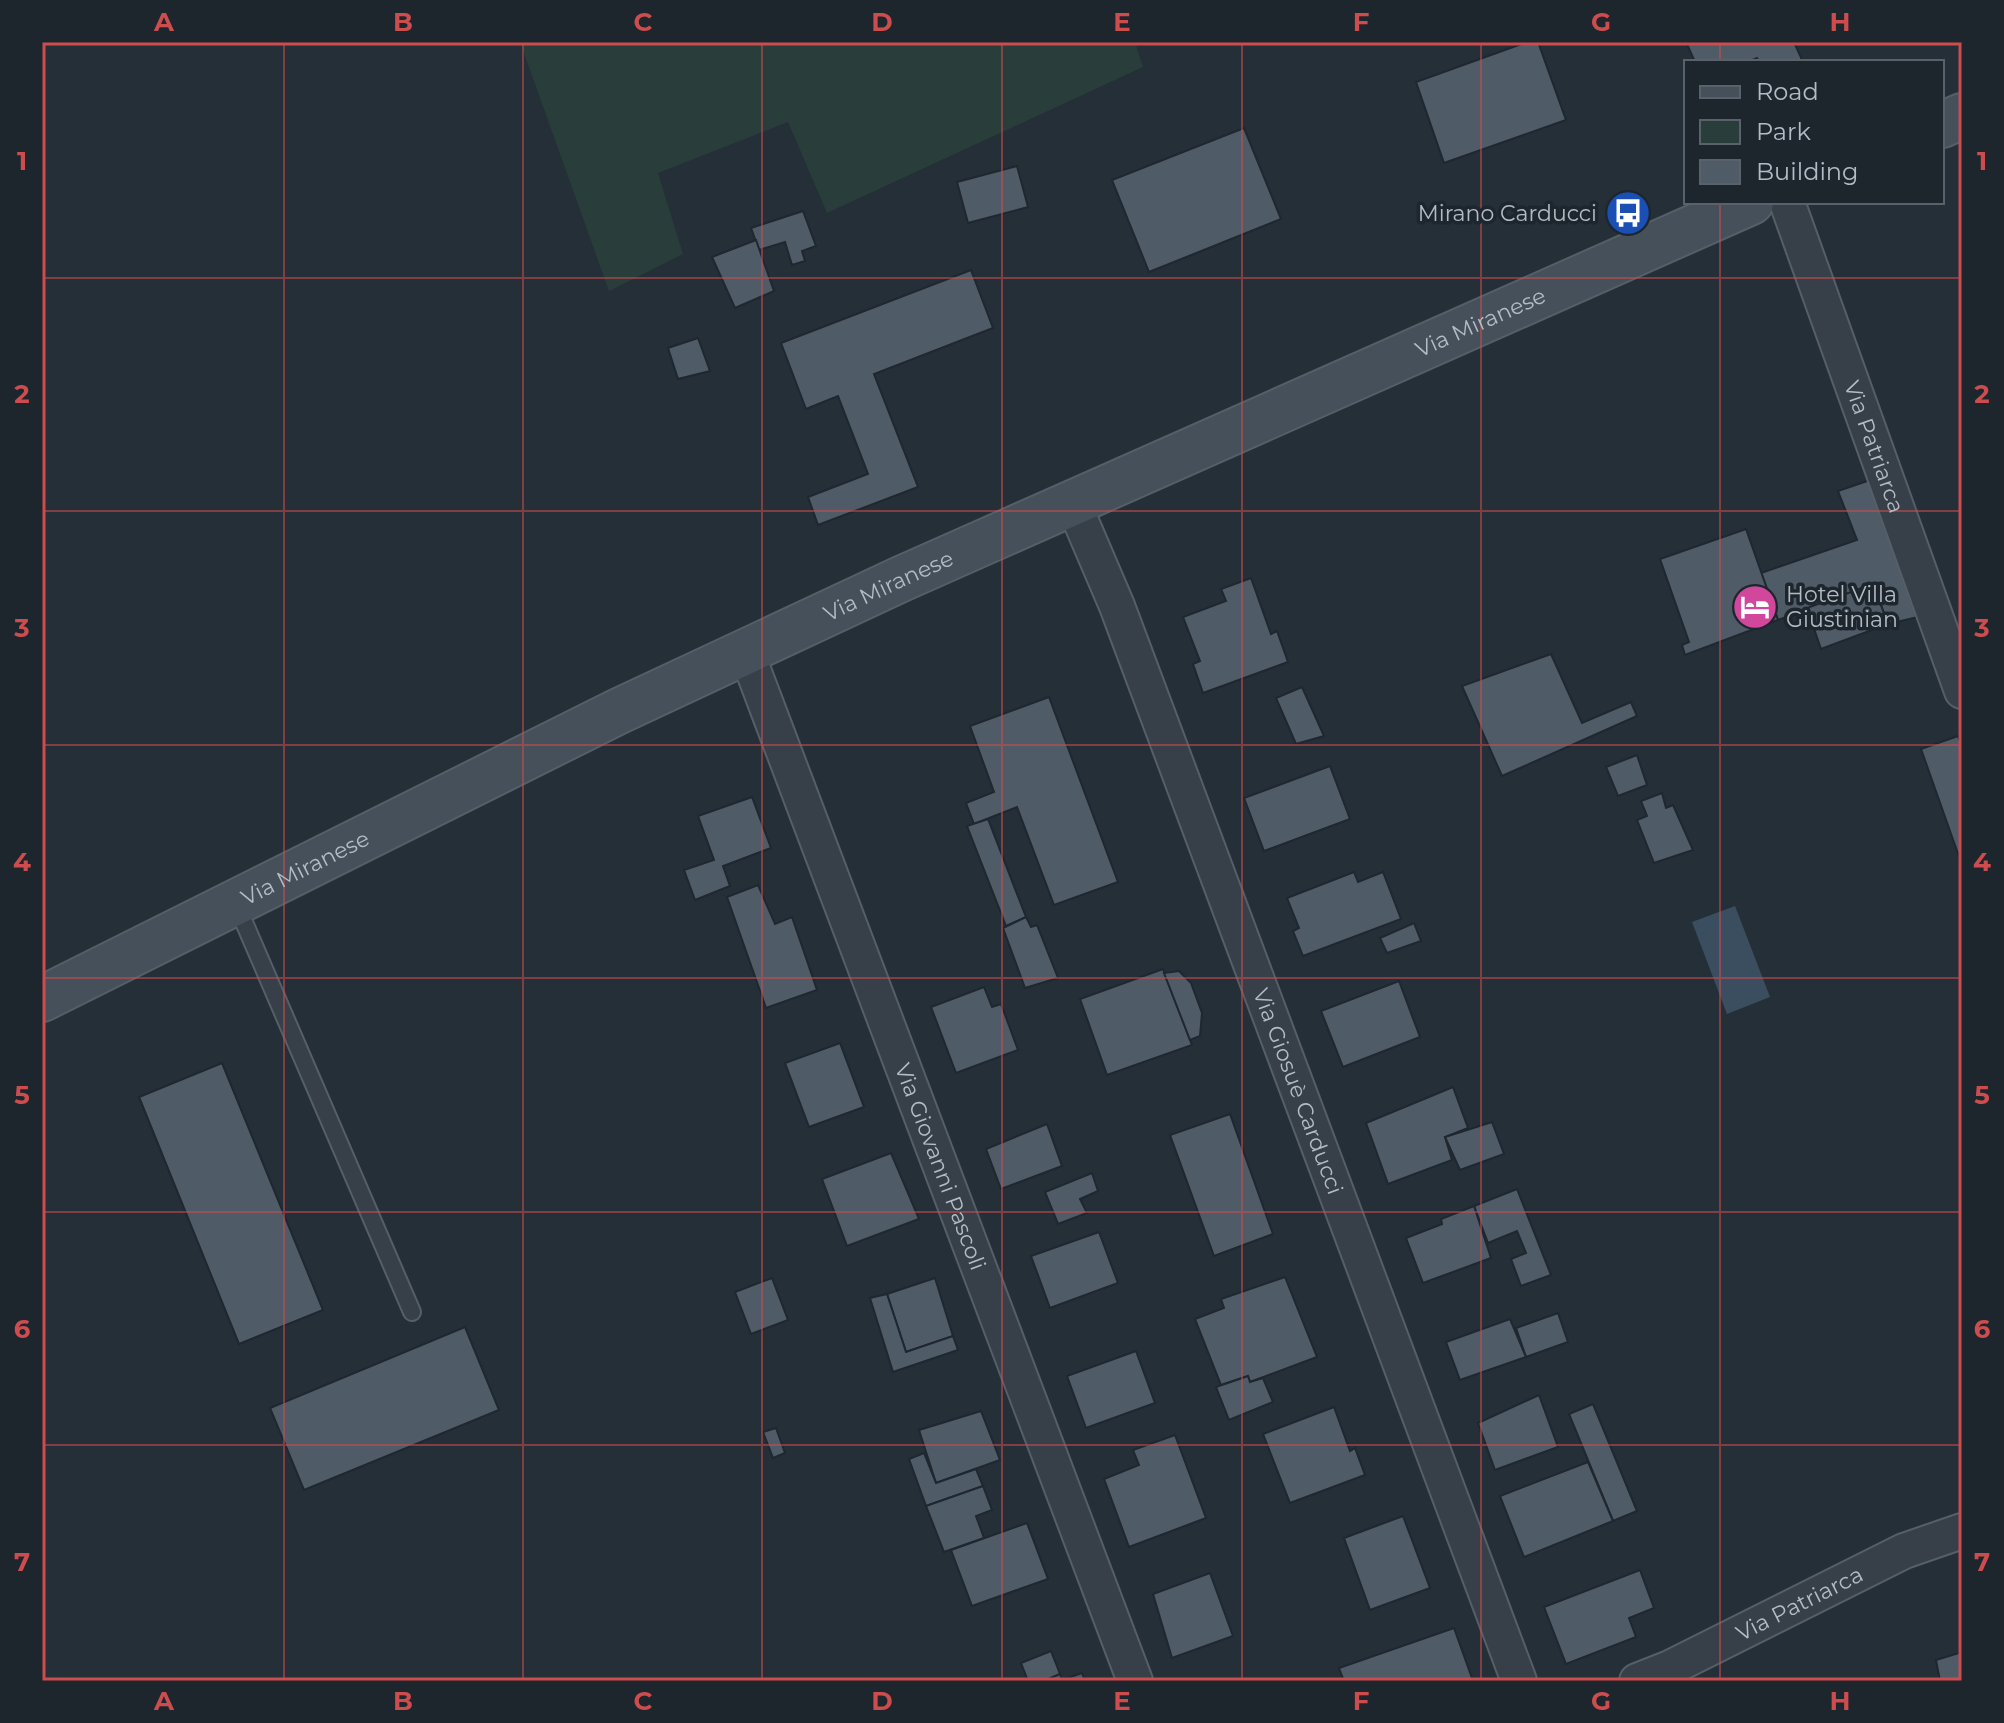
<svg xmlns="http://www.w3.org/2000/svg" width="2004" height="1723" font-family="Montserrat,sans-serif">
<rect width="100%" height="100%" fill="#242f38"/>
<polygon fill="#293d3b" points="520,42 1135,42 1143,67 827,213 788,122 658,173 683,254 609,291"/>
<polygon fill="#3b4e60" points="1735,906 1770,997 1727,1014 1692,922"/>
<g fill="#4f5b67" stroke="#1f2730" stroke-width="2">
<polygon points="1527,42 1538,42 1566,120 1444,163 1416,82"/>
<polygon points="1686,42 1794,42 1803,62 1759,62 1757,58 1748,62 1695,62"/>
<polygon points="1244,128 1281,219 1149,272 1112,180"/>
<polygon points="1017,166 1028,207 968,223 957,182"/>
<polygon points="803,211 816,246 802,251 805,261 792,265 785,242 759,250 751,228"/>
<polygon points="756,240 774,291 735,308 712,257"/>
<polygon points="971,270 993,328 874,374 918,487 818,525 808,497 868,474 838,396 806,409 781,343"/>
<polygon points="698,338 710,371 678,379 668,348"/>
<polygon points="1870,480 1918,617 1888,624 1873,584 1778,620 1761,573 1857,540 1838,491"/>
<polygon points="1746,529 1778,620 1685,655 1682,645 1689,642 1660,559"/>
<polygon points="1251,578 1271,634 1277,631 1288,662 1203,693 1193,664 1200,661 1183,617 1226,601 1221,589"/>
<polygon points="1873,584 1888,624 1821,649 1807,608"/>
<polygon points="1551,654 1582,723 1631,702 1637,716 1502,776 1462,686"/>
<polygon points="1302,687 1324,736 1296,744 1276,698"/>
<polygon points="1049,697 1118,882 1054,905 1017,807 974,824 966,803 994,792 970,726"/>
<polygon points="1958,736 1962,747 1962,865 1921,749"/>
<polygon points="1637,755 1647,785 1618,796 1606,767"/>
<polygon points="1330,766 1350,819 1264,851 1244,798"/>
<polygon points="1662,793 1666,808 1673,805 1693,850 1654,863 1637,820 1647,816 1641,801"/>
<polygon points="752,797 771,848 723,866 730,886 695,900 684,870 714,860 698,816"/>
<polygon points="988,819 1026,917 1006,926 967,826"/>
<polygon points="1354,872 1358,882 1383,872 1401,919 1303,956 1293,931 1299,928 1287,898"/>
<polygon points="758,885 775,924 792,917 817,990 766,1008 727,897"/>
<polygon points="1026,917 1031,927 1037,925 1058,978 1025,988 1003,928"/>
<polygon points="1414,923 1421,941 1387,953 1380,938"/>
<polygon points="1163,969 1192,1045 1107,1075 1080,999"/>
<polygon points="1179,971 1191,983 1202,1013 1200,1036 1190,1040 1164,973"/>
<polygon points="1399,981 1420,1037 1343,1067 1321,1011"/>
<polygon points="984,987 992,1007 1001,1004 1018,1050 956,1073 931,1007"/>
<polygon points="840,1043 864,1107 809,1127 785,1063"/>
<polygon points="222,1063 323,1310 239,1344 139,1097"/>
<polygon points="1453,1087 1468,1128 1445,1137 1452,1160 1388,1184 1366,1123"/>
<polygon points="1230,1114 1273,1234 1214,1256 1170,1135"/>
<polygon points="1492,1122 1504,1154 1460,1170 1445,1137"/>
<polygon points="1047,1124 1062,1166 1001,1189 986,1149"/>
<polygon points="891,1153 919,1219 847,1246 822,1179"/>
<polygon points="1092,1173 1098,1191 1080,1199 1087,1213 1058,1224 1045,1192"/>
<polygon points="1517,1189 1551,1275 1521,1286 1511,1259 1526,1253 1517,1231 1488,1243 1474,1206"/>
<polygon points="1474,1206 1491,1258 1423,1283 1406,1238 1442,1224 1441,1219"/>
<polygon points="1099,1232 1118,1283 1050,1308 1031,1256"/>
<polygon points="1285,1277 1317,1357 1250,1382 1248,1376 1221,1385 1195,1319 1224,1308 1221,1299"/>
<polygon points="772,1278 788,1320 751,1334 735,1292"/>
<polygon points="935,1278 953,1336 906,1352 887,1294"/>
<polygon points="887,1294 906,1352 953,1336 958,1350 893,1372 870,1298"/>
<polygon points="1558,1313 1568,1342 1526,1357 1516,1328"/>
<polygon points="1510,1319 1526,1357 1460,1380 1446,1342"/>
<polygon points="465,1327 499,1410 304,1490 270,1408"/>
<polygon points="1136,1351 1155,1403 1086,1428 1067,1376"/>
<polygon points="1248,1376 1250,1382 1263,1378 1273,1402 1229,1420 1216,1387"/>
<polygon points="1539,1395 1558,1447 1495,1470 1478,1423"/>
<polygon points="1593,1404 1637,1511 1613,1521 1569,1414"/>
<polygon points="1334,1407 1350,1451 1355,1448 1365,1475 1290,1503 1263,1434"/>
<polygon points="981,1411 1000,1460 936,1483 919,1430"/>
<polygon points="776,1428 785,1453 773,1458 763,1432"/>
<polygon points="1175,1435 1206,1518 1129,1547 1104,1479 1139,1465 1133,1450"/>
<polygon points="924,1453 936,1483 976,1469 983,1486 926,1506 909,1459"/>
<polygon points="1588,1462 1613,1521 1524,1557 1500,1496"/>
<polygon points="983,1486 992,1510 976,1516 984,1538 944,1552 926,1506"/>
<polygon points="1403,1516 1430,1588 1370,1610 1344,1538"/>
<polygon points="1027,1523 1048,1579 972,1606 951,1550"/>
<polygon points="1640,1570 1654,1608 1629,1618 1636,1637 1566,1664 1544,1607"/>
<polygon points="1210,1573 1233,1636 1172,1658 1153,1594"/>
<polygon points="1454,1628 1473,1681 1344,1681 1339,1668"/>
<polygon points="1051,1651 1060,1674 1044,1681 1028,1681 1021,1663"/>
<polygon points="1962,1652 1962,1681 1940,1681 1936,1660"/>
<polygon points="1082,1673 1085,1681 1044,1681 1060,1674 1062,1680"/>
</g>
<g fill="none" stroke-linecap="round" stroke-linejoin="round">
<g stroke="#565e67" stroke-width="20">
<polyline id="service" points="237,906 412,1312"/>
</g>
<g stroke="#565e67" stroke-width="38">
<g id="minor">
<path id="s1" d="M1787 202 1962 691"/>
<path id="s2" d="M1073 503 1117 606 1519 1681"/>
<path id="s3" d="M747 654 1135 1681"/>
<path id="s4" d="M1637 1681 1670 1668 1904 1551 1962 1531"/>
</g>
</g>
<g stroke="#565e67" stroke-width="48">
<g id="secondary">
<polyline points="1942,125 1962,116"/>
<path id="s5" d="M42 999 619 711 901 579 1751 202"/>
</g>
</g>
<use href="#service" stroke="#374049" stroke-width="16"/>
<use href="#minor" stroke="#374049" stroke-width="34"/>
<use href="#secondary" stroke="#46505b" stroke-width="44"/>
</g>
<path fill="none" stroke="#cd4d4f" stroke-width="2" stroke-opacity="0.55" d="M284 42V1681M523 42V1681M762 42V1681M1002 42V1681M1242 42V1681M1481 42V1681M1720 42V62M1720 202V1681M42 278H1962M42 511H1962M42 745H1962M42 978H1962M42 1212H1962M42 1445H1962"/>
<defs>
<g id="bus-disc" transform="scale(2.3)"><circle r="9.5" fill="#1a4fb4" stroke="#1d252d"/><path d="M-5-6H5V4H4V6H2V4H-2V6H-4V4H-5ZM-3.5-4V0h7V-4ZM-3.5 1.2v1.5H-2V1.2ZM2 1.2v1.5H3.5V1.2Z" fill="#fff"/></g>
<g id="hotel-disc" transform="scale(2.3)"><circle r="9.5" fill="#d1479c" stroke="#1d252d"/><path d="M-6-4.5h1.5V1H6V5H4.5V3h-9V5H-6ZM-4 0a1.8 1.8 0 1 1 3.6 0ZM.5 0V-2.5h3Q6-2.5 6 0Z" fill="#fff"/></g>
</defs>
<g fill-rule="evenodd">
<use href="#bus-disc" x="1628" y="213"/>
<use href="#hotel-disc" x="1755" y="607"/>
</g>
<g text-anchor="middle" dominant-baseline="central" stroke-width="7" stroke-linejoin="round" paint-order="stroke">
<g font-size="22" fill="#b3bbc5" stroke="#1d252d" text-anchor="end">
<text x="1597" y="213">Mirano Carducci</text>
<text x="1786" y="594" text-anchor="start">Hotel Villa<tspan x="1786" dy="25">Giustinian</tspan></text>
</g>
<g font-size="22" fill="#b3bbc5" stroke="#1d252d">
<text stroke="none"><textPath href="#s5" startOffset="1590">Via Miranese</textPath></text>
<text stroke="none"><textPath href="#s1" startOffset="260">Via Patriarca</textPath></text>
<text stroke="none"><textPath href="#s5" startOffset="942">Via Miranese</textPath></text>
<text stroke="none"><textPath href="#s5" startOffset="294">Via Miranese</textPath></text>
<text stroke="none"><textPath href="#s2" startOffset="630">Via Giosuè Carducci</textPath></text>
<text stroke="none"><textPath href="#s3" startOffset="548">Via Giovanni Pascoli</textPath></text>
<text stroke="none"><textPath href="#s4" startOffset="180">Via Patriarca</textPath></text>
</g>
</g>
<rect width="2004" height="1723" fill="none" stroke="#1d252d" stroke-width="88"/>
<rect x="1684" y="60" width="260" height="144" fill="#1d252d" stroke="#59616a" stroke-width="2"/>
<rect x="1700" y="86" width="40" height="12" fill="#46505b" stroke="#59616a" stroke-width="2"/>
<text x="1756" y="100" font-size="24" fill="#b3bbc5">Road</text>
<rect x="1700" y="120" width="40" height="24" fill="#293d3b" stroke="#59616a" stroke-width="2"/>
<text x="1756" y="140" font-size="24" fill="#b3bbc5">Park</text>
<rect x="1700" y="160" width="40" height="24" fill="#4f5b67" stroke="#59616a" stroke-width="2"/>
<text x="1756" y="180" font-size="24" fill="#b3bbc5">Building</text>
<rect x="44" y="44" width="1916" height="1635" fill="none" stroke="#cd4d4f" stroke-width="3"/>
<g font-size="26" text-anchor="middle" font-weight="bold" fill="#cd4d4f">
<text x="164" y="31">A</text>
<text x="403" y="31">B</text>
<text x="643" y="31">C</text>
<text x="882" y="31">D</text>
<text x="1122" y="31">E</text>
<text x="1361" y="31">F</text>
<text x="1601" y="31">G</text>
<text x="1840" y="31">H</text>
<text x="22" y="170">1</text>
<text x="1982" y="170">1</text>
<text x="22" y="403">2</text>
<text x="1982" y="403">2</text>
<text x="22" y="637">3</text>
<text x="1982" y="637">3</text>
<text x="22" y="871">4</text>
<text x="1982" y="871">4</text>
<text x="22" y="1104">5</text>
<text x="1982" y="1104">5</text>
<text x="22" y="1338">6</text>
<text x="1982" y="1338">6</text>
<text x="22" y="1571">7</text>
<text x="1982" y="1571">7</text>
<text x="164" y="1710">A</text>
<text x="403" y="1710">B</text>
<text x="643" y="1710">C</text>
<text x="882" y="1710">D</text>
<text x="1122" y="1710">E</text>
<text x="1361" y="1710">F</text>
<text x="1601" y="1710">G</text>
<text x="1840" y="1710">H</text>
</g>
</svg>
